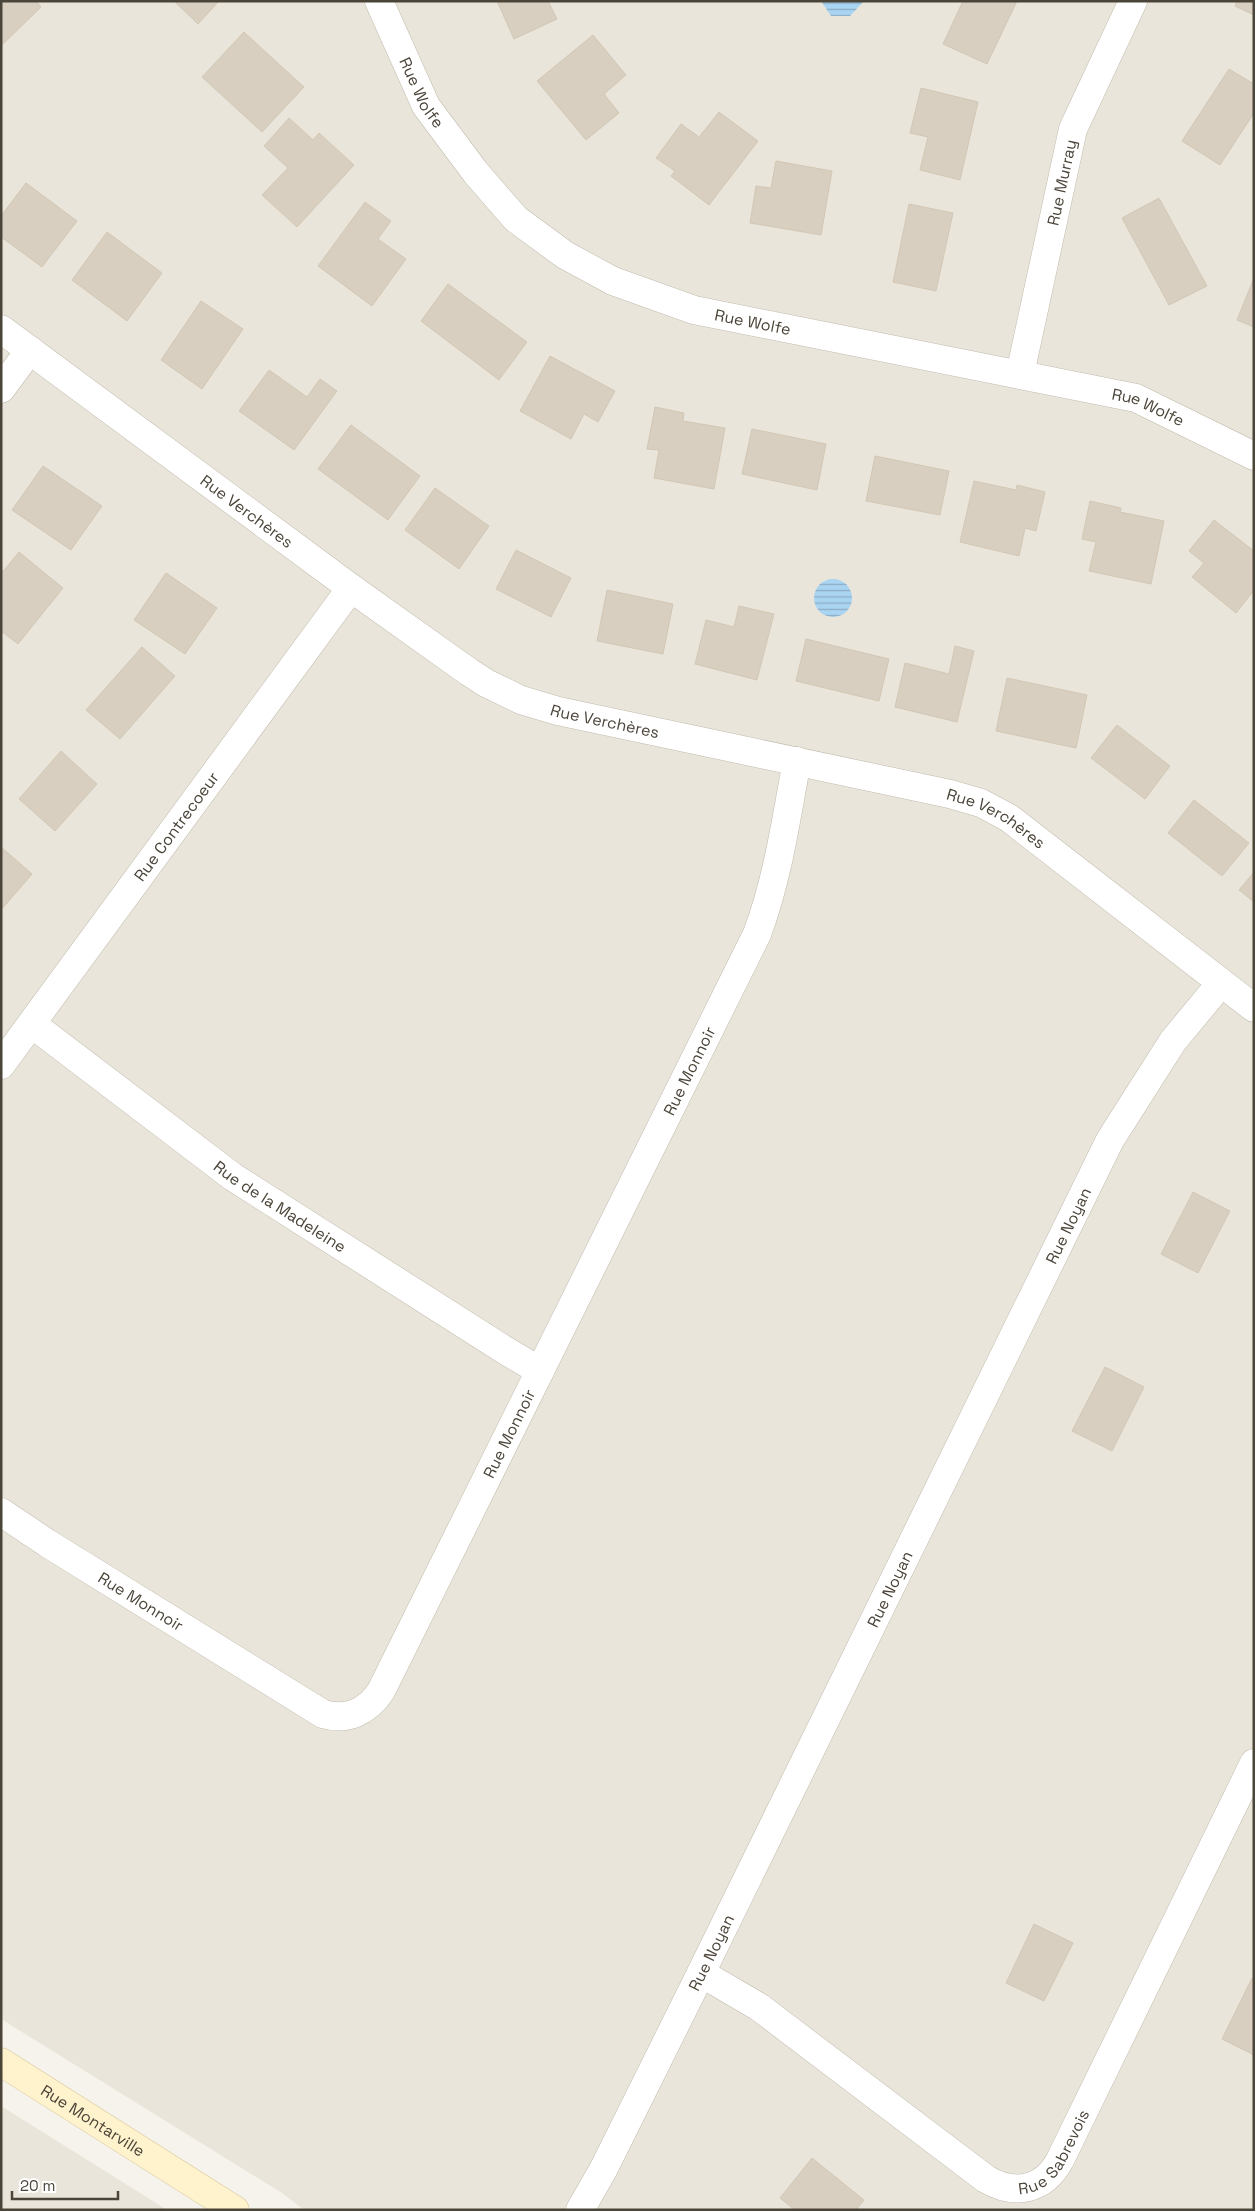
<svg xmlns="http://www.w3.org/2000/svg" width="1255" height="2211" font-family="'Space Grotesk',sans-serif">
<defs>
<pattern id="water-rules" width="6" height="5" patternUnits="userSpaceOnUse" patternTransform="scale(1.25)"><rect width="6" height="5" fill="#a9d4f2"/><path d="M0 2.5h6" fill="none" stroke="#8caec5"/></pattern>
</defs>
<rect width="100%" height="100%" fill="#f6f3ec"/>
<g fill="#eae5da">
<polygon points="1,1 1254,1 1254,2210 304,2210 282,2193 1,2019"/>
<polygon points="1,2106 113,2176 167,2210 1,2210"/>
</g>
<g fill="url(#water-rules)">
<polygon points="821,1 864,1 850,16 831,16"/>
<circle cx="833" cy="598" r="19"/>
</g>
<g fill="#d8cfc1" stroke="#d3c7b4">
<polygon points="1,1 36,1 41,7 1,46"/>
<polygon points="174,1 219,1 198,24"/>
<polygon points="497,1 548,1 557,19 514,39"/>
<polygon points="963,1 1017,1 987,64 943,44"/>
<polygon points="1237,1 1254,1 1254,15 1235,6"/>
<polygon points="244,32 304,87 262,132 202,77"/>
<polygon points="593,35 626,75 604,94 619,113 586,140 537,81"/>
<polygon points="1229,69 1254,84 1254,113 1220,165 1182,141"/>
<polygon points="921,88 978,102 960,180 920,170 928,137 910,133"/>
<polygon points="719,112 758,141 709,205 671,176 675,171 656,158 681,124 699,137"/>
<polygon points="289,118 313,140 319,133 354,165 297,227 262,195 288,168 264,146"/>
<polygon points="776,161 832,171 821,235 750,223 756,186 771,188"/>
<polygon points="26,183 77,221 42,267 1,237 1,216"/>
<polygon points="1159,198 1207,286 1169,305 1122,218"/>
<polygon points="365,202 391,221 378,239 406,259 372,306 318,266"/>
<polygon points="909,204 953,213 936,291 893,282"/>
<polygon points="107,232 162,273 127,321 72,280"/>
<polygon points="1254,278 1254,327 1237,320"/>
<polygon points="448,284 527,342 499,380 421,321"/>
<polygon points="201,301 243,329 202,389 161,360"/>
<polygon points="550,356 615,391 598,422 584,414 571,439 520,411"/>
<polygon points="269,370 307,397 320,379 337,391 294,450 239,411"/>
<polygon points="655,407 684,413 683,421 725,428 714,489 654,478 659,450 647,449"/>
<polygon points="351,425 420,476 388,520 318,469"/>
<polygon points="752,429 826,444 817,490 742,474"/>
<polygon points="875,456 949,471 940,515 866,501"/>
<polygon points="43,466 102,506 71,550 12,510"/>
<polygon points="974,481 1016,490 1017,485 1045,492 1036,531 1025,528 1019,556 960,542"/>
<polygon points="435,488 489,526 459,569 405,530"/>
<polygon points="1090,501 1121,508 1120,512 1164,521 1151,584 1089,571 1096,542 1082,539"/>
<polygon points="1214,520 1254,551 1254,590 1236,613 1192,577 1204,563 1189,551"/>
<polygon points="516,550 571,578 551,617 496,589"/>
<polygon points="19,552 63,588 18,644 1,631 1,574"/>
<polygon points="166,573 217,608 185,654 134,620"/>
<polygon points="607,590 673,604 663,654 597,641"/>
<polygon points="739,606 774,614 757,680 695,664 706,620 734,627"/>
<polygon points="806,639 889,659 879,701 796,681"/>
<polygon points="955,646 974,651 957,722 895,707 905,663 949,674"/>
<polygon points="142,647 175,676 120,739 86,710"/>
<polygon points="1007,678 1087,695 1076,748 996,731"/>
<polygon points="1117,725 1170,766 1145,799 1091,758"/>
<polygon points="61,751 97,784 55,831 19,799"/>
<polygon points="1194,800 1249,843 1222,876 1168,833"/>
<polygon points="1,847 32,874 1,910"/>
<polygon points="1254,872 1254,902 1239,890"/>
<polygon points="1193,1192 1230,1211 1198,1273 1161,1254"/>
<polygon points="1105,1367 1144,1387 1112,1451 1072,1431"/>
<polygon points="1034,1924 1073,1943 1044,2001 1006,1983"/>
<polygon points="1252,1978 1254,1979 1254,2055 1222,2039"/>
<polygon points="812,2158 864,2200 856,2210 795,2210 780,2198"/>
</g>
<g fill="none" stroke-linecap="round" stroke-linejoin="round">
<g stroke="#c2bbae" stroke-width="29">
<g id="street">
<path id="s1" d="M379 1 426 106 476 173 516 219 565 255 613 281 694 310 1136 398 1254 456"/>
<path id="s2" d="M1 329 351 588 469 672 486 683 521 700 558 711 950 794 981 803 1009 818 1254 1008"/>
<path id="s3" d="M1020 374 1073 129 1133 1"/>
<polyline points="1,389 30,350"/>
<path id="s4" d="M32 1024 233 1177 503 1349 540 1371"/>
<path id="s5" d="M1 1065 351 588"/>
<path id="s6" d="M1 1512 47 1543 323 1714C347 1721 367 1712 381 1691L757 934C778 878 786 819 797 761"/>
<path id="s7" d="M701 1973 759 2007 986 2179C1015 2196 1044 2190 1060 2160L1254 1763"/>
<path id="s8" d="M580 2210 603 2170 701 1973 1110 1140 1173 1041 1221 983"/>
</g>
</g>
<g stroke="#d6c79b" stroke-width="29">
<g id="secondary">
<path id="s9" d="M1 2062 235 2210"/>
</g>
</g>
<use href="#street" stroke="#fff" stroke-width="28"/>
<use href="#secondary" stroke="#fff3cd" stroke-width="28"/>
</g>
<g text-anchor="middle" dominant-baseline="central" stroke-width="4.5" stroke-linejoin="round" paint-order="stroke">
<g font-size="16" fill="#4b4439" stroke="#fff">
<text stroke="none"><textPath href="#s1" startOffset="101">Rue Wolfe</textPath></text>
<text stroke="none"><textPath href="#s3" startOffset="196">Rue Murray</textPath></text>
<text stroke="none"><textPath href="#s1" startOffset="521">Rue Wolfe</textPath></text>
<text stroke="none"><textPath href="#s1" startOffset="926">Rue Wolfe</textPath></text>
<text stroke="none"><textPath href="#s2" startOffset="306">Rue Verchères</textPath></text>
<text stroke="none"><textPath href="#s2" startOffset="726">Rue Verchères</textPath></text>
<text stroke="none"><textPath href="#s2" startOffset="1131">Rue Verchères</textPath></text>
<text stroke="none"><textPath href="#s5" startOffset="296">Rue Contrecoeur</textPath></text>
<text stroke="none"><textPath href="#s6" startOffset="1140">Rue Monnoir</textPath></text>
<text stroke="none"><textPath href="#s4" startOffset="308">Rue de la Madeleine</textPath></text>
<text stroke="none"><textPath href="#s8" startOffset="1099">Rue Noyan</textPath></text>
<text stroke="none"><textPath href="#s6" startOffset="735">Rue Monnoir</textPath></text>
<text stroke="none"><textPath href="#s8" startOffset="694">Rue Noyan</textPath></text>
<text stroke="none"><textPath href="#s6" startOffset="166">Rue Monnoir</textPath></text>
<text stroke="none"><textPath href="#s8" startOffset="289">Rue Noyan</textPath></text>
<text stroke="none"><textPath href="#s9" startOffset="109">Rue Montarville</textPath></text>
<text stroke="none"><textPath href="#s7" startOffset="440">Rue Sabrevois</textPath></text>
</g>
</g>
<rect width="1255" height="2211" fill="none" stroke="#4b4439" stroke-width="5"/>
<path d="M12 2191v8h106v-8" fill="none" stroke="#4b4439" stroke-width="2.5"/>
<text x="20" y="2191" font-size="15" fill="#4b4439" stroke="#ffffff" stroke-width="4" paint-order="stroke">20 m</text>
</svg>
